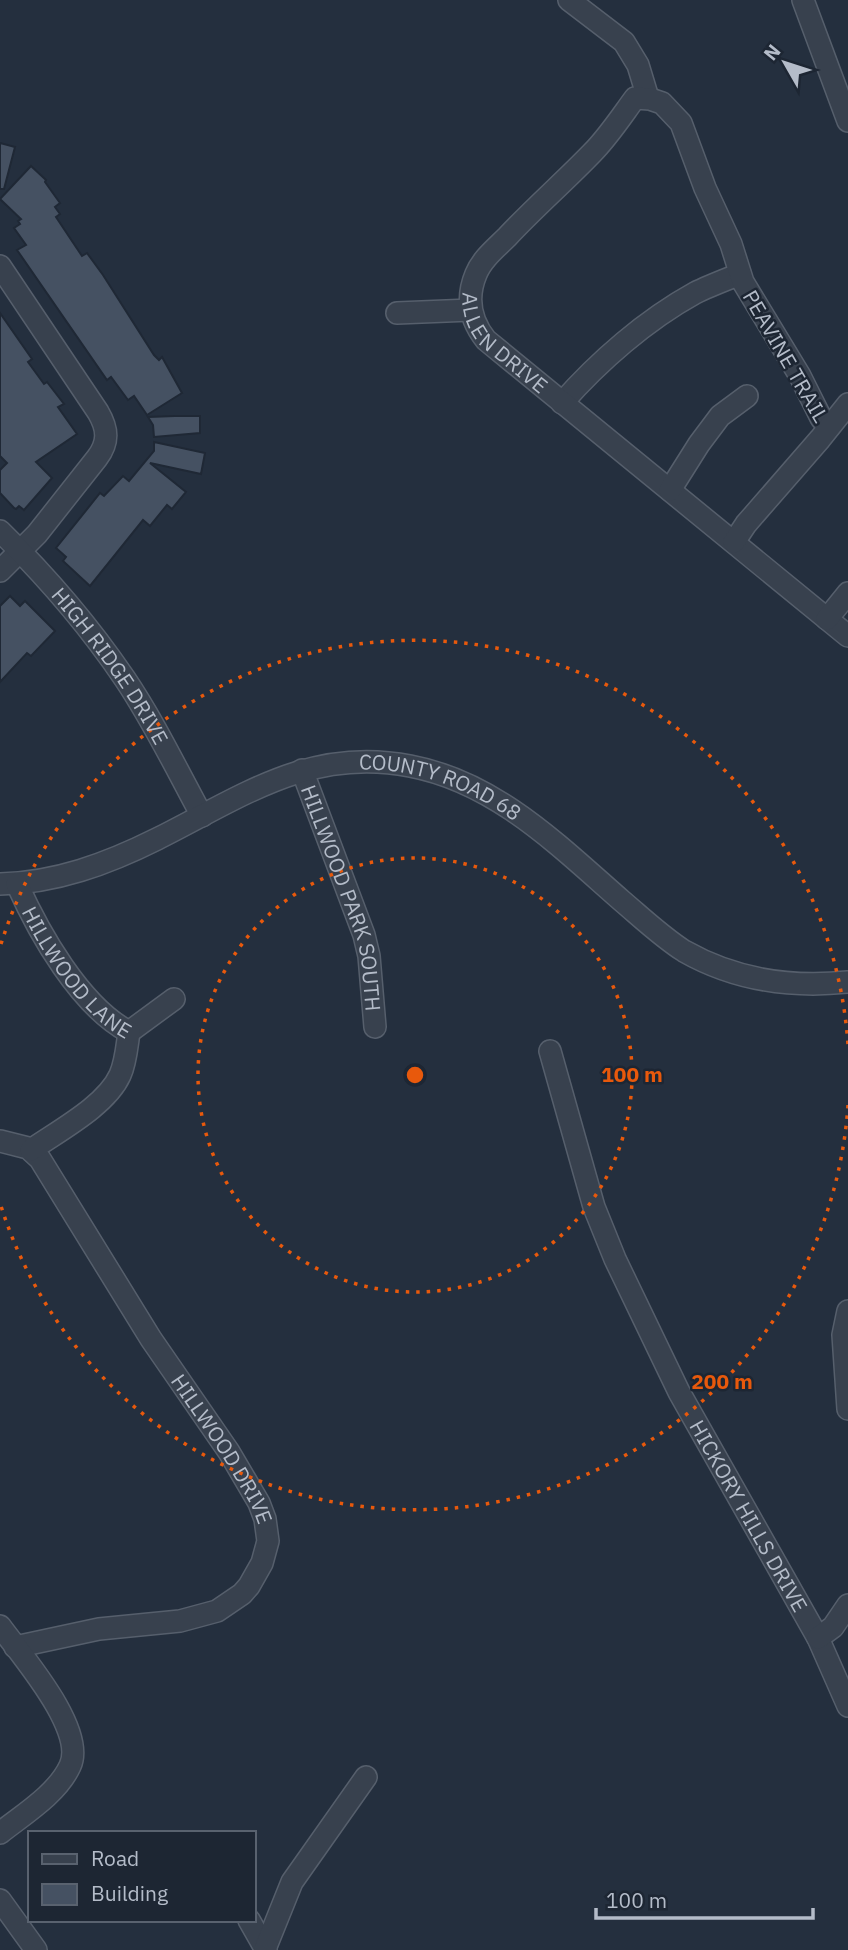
<svg xmlns="http://www.w3.org/2000/svg" width="848" height="1950" font-family="'IBM Plex Sans',sans-serif">
<rect width="100%" height="100%" fill="#242f3e"/>
<g fill="#455162" stroke="#1f2835" stroke-width="2">
<polygon points="0,143 15,147 4,189 0,189"/>
<polygon points="31,166 46,180 45,182 60,203 55,207 60,214 56,217 82,256 87,253 103,275 154,355 159,360 162,357 182,393 147,415 134,396 128,400 111,377 107,380 17,250 26,245 14,228 20,224 18,221 21,219 0,199"/>
<polygon points="0,313 32,359 28,362 44,384 47,382 64,404 58,407 77,434 36,462 52,478 24,510 19,506 16,509 14,508 0,493 0,470 7,463 0,456"/>
<polygon points="175,416 200,416 200,433 154,437 153,425 148,417"/>
<polygon points="154,442 205,453 201,474 150,463 186,492 172,509 167,505 150,526 143,520 90,586 63,561 66,557 56,548 100,493 104,496 123,476 129,481 154,451"/>
<polygon points="10,596 20,606 25,601 55,631 31,656 27,653 0,682 0,606"/>
</g>
<g fill="none" stroke-linecap="round" stroke-linejoin="round">
<g stroke="#565f6c" stroke-width="24">
<g id="minor">
<polyline points="569,0 624,42 638,65 648,98"/>
<polyline points="803,0 848,121"/>
<path d="M0 266 98 412C108 429 109 442 97 458L37 534 0 571"/>
<polyline points="397,313 471,310"/>
<path d="M562 403C599 361 646 320 695 293 709 286 725 280 740 274"/>
<path id="s1" d="M829 427 821 418 800 376 743 282 731 244 705 188 681 123 662 103 650 99 635 98C621 117 608 137 592 153 564 182 534 208 507 237 496 248 482 259 476 274 466 298 470 320 486 340L848 636"/>
<polyline points="670,490 699,444 720,416 747,396"/>
<path id="s2" d="M0 531C46 576 89 626 125 679 154 722 177 770 202 816"/>
<polyline points="734,542 746,524 820,439 848,404"/>
<polyline points="827,619 848,593"/>
<path id="s3" d="M302 770 364 935 369 956 375 1027"/>
<path id="s4" d="M0 884C55 883 107 864 157 839 241 797 311 746 410 766 496 782 559 846 622 901 642 918 662 937 684 951 735 980 791 988 848 982"/>
<path id="s5" d="M17 884C39 933 80 1006 129 1032"/>
<polyline points="129,1032 174,999"/>
<path id="s6" d="M550 1051 594 1207 615 1259 679 1392 818 1638 848 1706"/>
<path id="s7" d="M0 1141 28 1148 40 1159 151 1339 229 1452 259 1503 265 1519 268 1541 262 1563 249 1586 242 1594 217 1611 180 1621 99 1629 15 1647"/>
<path d="M31 1150C58 1131 106 1106 120 1075 126 1062 127 1045 129 1032"/>
<polyline points="848,1311 843,1335 848,1409"/>
<path d="M0 1626C21 1655 87 1730 70 1766 57 1794 24 1814 0 1833"/>
<polyline points="818,1638 833,1627 848,1605"/>
<polyline points="0,1900 36,1950"/>
<polyline points="249,1920 266,1950"/>
<polyline points="265,1949 292,1882 366,1777"/>
</g>
</g>
<use href="#minor" stroke="#38414e" stroke-width="21"/>
</g>
<g fill="none" stroke="#e8590c" stroke-width="3.5" stroke-dasharray="3.5 7">
<circle cx="415" cy="1075" r="217"/>
<path d="M848 1105A434 434 0 0 1 1 1206M1 944A434 434 0 0 1 848 1045"/>
</g>
<g text-anchor="middle" dominant-baseline="central" stroke-width="5" stroke-linejoin="round" paint-order="stroke">
<g font-size="21" fill="#b4bcc9" stroke="#1d2633">
<text stroke="none"><textPath href="#s1" startOffset="716">ALLEN DRIVE</textPath></text>
<text transform="translate(786 356) rotate(60)">PEAVINE TRAIL</text>
<text stroke="none"><textPath href="#s2" startOffset="175">HIGH RIDGE DRIVE</textPath></text>
<text stroke="none"><textPath href="#s4" startOffset="469">COUNTY ROAD 68</textPath></text>
<text stroke="none"><textPath href="#s3" startOffset="135">HILLWOOD PARK SOUTH</textPath></text>
<text stroke="none"><textPath href="#s5" startOffset="108">HILLWOOD LANE</textPath></text>
<text stroke="none"><textPath href="#s7" startOffset="388">HILLWOOD DRIVE</textPath></text>
<text stroke="none"><textPath href="#s6" startOffset="508">HICKORY HILLS DRIVE</textPath></text>
</g>
</g>
<circle cx="415" cy="1075" r="10" fill="#e8590c" stroke="#1d2633" stroke-width="3.5"/>
<g font-size="21" text-anchor="middle" font-weight="bold" fill="#e8590c" stroke="#1d2633" stroke-width="5" stroke-linejoin="round" paint-order="stroke">
<text x="632" y="1082">100 m</text>
<text x="722" y="1389">200 m</text>
</g>
<rect x="28" y="1831" width="228" height="91" fill="#1d2633" stroke="#59626f" stroke-width="2"/>
<rect x="42" y="1854" width="35" height="10" fill="#38414e" stroke="#59626f" stroke-width="2"/>
<text x="91" y="1866" font-size="21" fill="#b4bcc9">Road</text>
<rect x="42" y="1884" width="35" height="21" fill="#455162" stroke="#59626f" stroke-width="2"/>
<text x="91" y="1901" font-size="21" fill="#b4bcc9">Building</text>
<g transform="translate(785 63) rotate(309)" stroke="#1d2633" stroke-width="5" paint-order="stroke">
<path d="M0-5L12 26L0 18L-12 26Z" fill="#b4bcc9"/>
<text y="-10" font-size="19" font-weight="bold" text-anchor="middle" fill="#b4bcc9">N</text>
</g>
<path d="M596 1908v10h217v-10" fill="none" stroke="#b4bcc9" stroke-width="3.5"/>
<text x="606" y="1908" font-size="21" fill="#b4bcc9" stroke="#1d2633" stroke-width="5" paint-order="stroke">100 m</text>
</svg>
